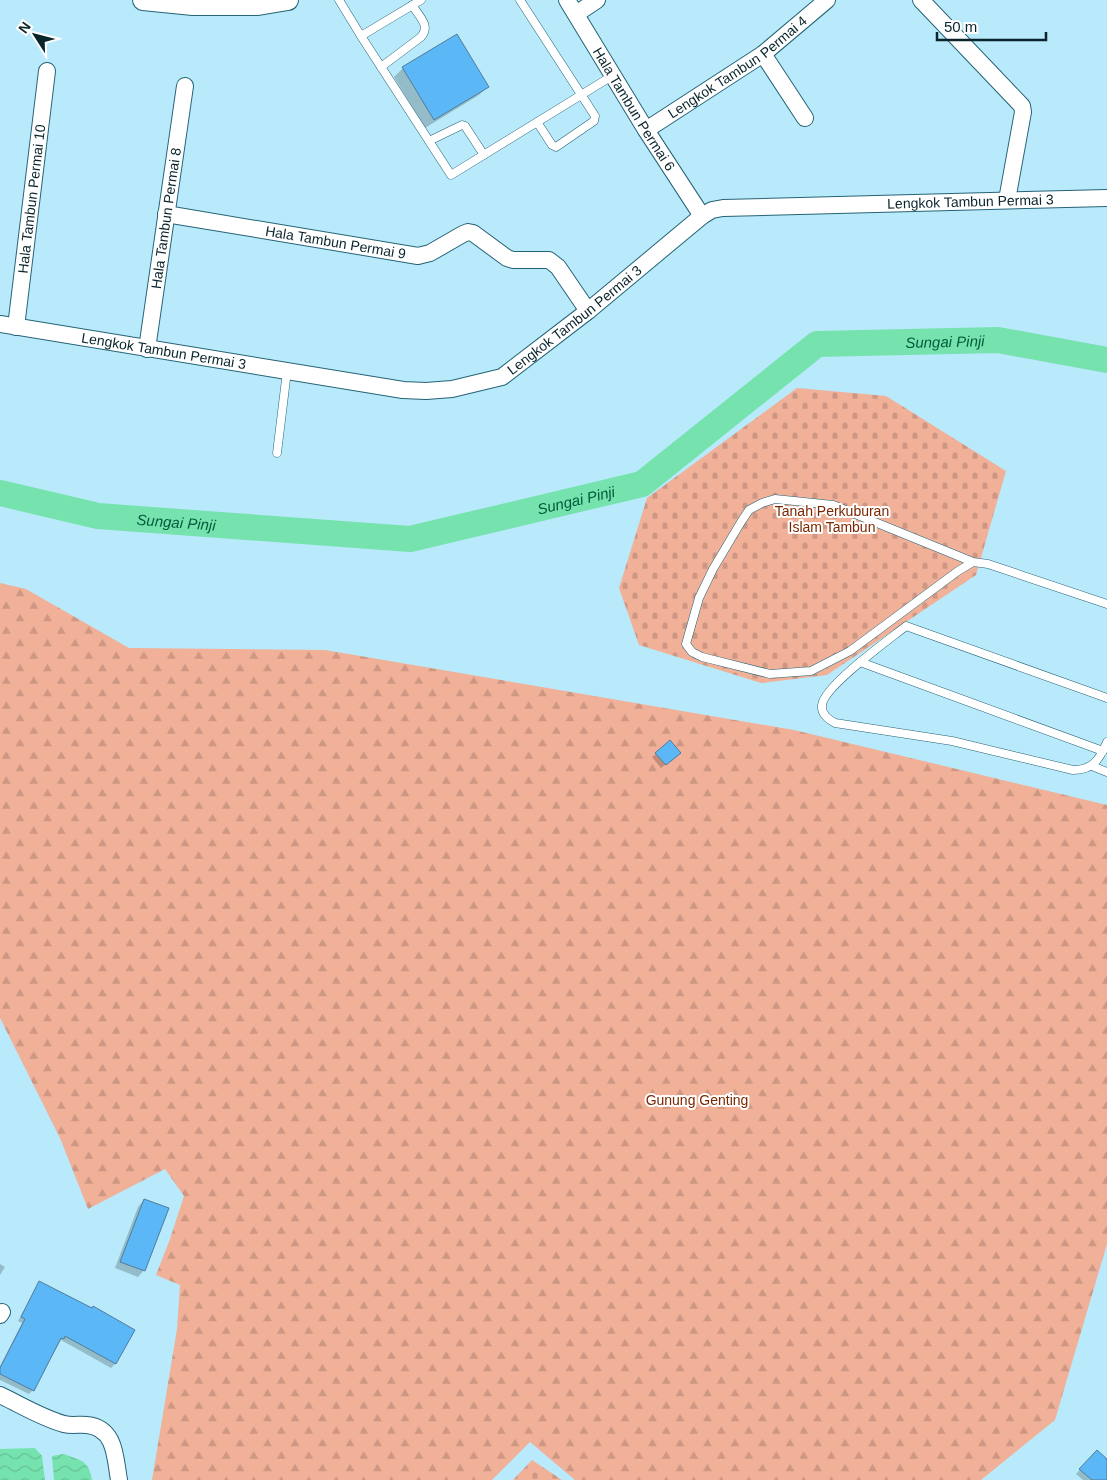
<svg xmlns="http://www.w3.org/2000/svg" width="1107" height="1480" font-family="Arial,sans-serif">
<defs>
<pattern id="forest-firs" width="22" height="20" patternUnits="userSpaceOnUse" patternTransform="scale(1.25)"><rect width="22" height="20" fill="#f1b098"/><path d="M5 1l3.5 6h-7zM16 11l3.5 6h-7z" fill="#cd9783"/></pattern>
<pattern id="cemetery-stones" width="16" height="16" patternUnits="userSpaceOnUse" patternTransform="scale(1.25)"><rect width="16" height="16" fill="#f1b098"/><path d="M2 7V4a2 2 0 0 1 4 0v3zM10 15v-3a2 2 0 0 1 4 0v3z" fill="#cd9783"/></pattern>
<pattern id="water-waves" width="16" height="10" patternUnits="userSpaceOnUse" patternTransform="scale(1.25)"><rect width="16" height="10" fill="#76e2ae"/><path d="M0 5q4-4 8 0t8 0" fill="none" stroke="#65c296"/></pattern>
</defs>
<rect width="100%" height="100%" fill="#b9eafb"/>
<polygon fill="url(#forest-firs)" points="0,583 26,589 129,648 325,650 794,730 1107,805 1107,1244 1055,1420 981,1480 575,1480 530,1442 492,1480 152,1480 177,1329 180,1285 156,1275 170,1239 184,1196 165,1169 88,1209 60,1138 0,1018"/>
<g fill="url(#cemetery-stones)">
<polygon points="797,388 886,396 1006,471 976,575 827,675 761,683 639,645 619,588 647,498"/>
<polygon points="532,1460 562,1480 513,1480"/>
</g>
<g fill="url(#water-waves)">
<polygon points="35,1448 42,1456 45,1480 0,1480 0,1449"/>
<path d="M63 1454C80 1460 89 1460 92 1480H54L52 1456Z"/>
</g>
<g fill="#0003">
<polygon points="403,68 487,87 479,95 425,128 394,77"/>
<polygon points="656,754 675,757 661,768 652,757"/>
<polygon points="144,1200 144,1270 138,1277 115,1268 138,1207"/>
<polygon points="0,1264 5,1267 0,1275"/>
<polygon points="40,1283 133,1330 115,1364 111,1368 61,1340 33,1390 29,1394 0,1380 0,1366 22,1323 18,1321 36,1287"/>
<polygon points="1097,1451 1107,1460 1107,1476 1103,1480 1083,1480 1076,1474"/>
</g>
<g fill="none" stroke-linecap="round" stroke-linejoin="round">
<path stroke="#76e2ae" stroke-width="26" id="s1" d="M0 493 98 516 410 539 642 484 817 344 998 340 1107 360"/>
</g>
<g fill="#5bb7f5" stroke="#507d9c">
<polygon points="457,34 489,87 434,120 402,67"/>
<polygon points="670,740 681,753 666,765 655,753"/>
<polygon points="144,1199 169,1208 145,1271 120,1262"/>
<polygon points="39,1281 92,1308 93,1306 135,1330 116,1364 65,1336 64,1339 61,1338 34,1391 0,1374 0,1368 25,1319 21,1317"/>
<polygon points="1097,1450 1107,1459 1107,1480 1092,1480 1079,1469"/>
</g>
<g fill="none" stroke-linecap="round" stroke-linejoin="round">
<g stroke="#256376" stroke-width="9">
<g id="service">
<polyline points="339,0 361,36 421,0"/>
<polyline points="520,0 595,116 594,121 556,147 552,145 537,122"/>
<polyline points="361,36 451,175 612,76"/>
<path d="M381 67 421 37C431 26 419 16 412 5"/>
<polyline points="429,141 462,125 465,126 484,155"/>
<polyline points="277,453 287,371"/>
<polyline points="973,562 833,505 775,499 762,503 749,510 741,522 713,569 699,598 686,644 692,652 702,657 770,674 811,671 850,651 958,571 973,562 988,564 1107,604"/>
<polyline points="860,662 1103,751"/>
<path d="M1107 698 906 626C890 639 824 686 822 705 821 714 828 719 835 723L952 741 1073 770C1093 770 1099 760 1107 742"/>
<polyline points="1092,766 1107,772"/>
</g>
</g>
<g stroke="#256376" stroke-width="18">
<g id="minor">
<path id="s2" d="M567 0 646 130 702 216"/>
<polyline points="921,0 1022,106 1023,112 1007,200"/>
<polyline points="576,14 597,0"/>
<polyline points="763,54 805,118"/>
<path id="s3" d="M646 130 763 54 827 0"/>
<path id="s4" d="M166 214 418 256 430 253 463 234 468 232 473 233 507 258 513 260H549L558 267 588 311"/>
<path id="s5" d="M0 324 403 390 426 391 452 389 502 377 588 311 702 216 712 210 723 208 1107 198"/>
<path id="s6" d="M16 327 47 71"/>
<path id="s7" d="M147 349 185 86"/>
<polyline points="0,1315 2,1312"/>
<path d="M0 1395C21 1405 42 1418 64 1424 72 1426 80 1424 87 1425 116 1428 115 1458 119 1480"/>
</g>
</g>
<g stroke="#256376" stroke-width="22">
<polyline id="tertiary" points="143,0 193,5 258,5 288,0"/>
</g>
<use href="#service" stroke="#fff" stroke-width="8"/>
<use href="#minor" stroke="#fff" stroke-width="16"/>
<use href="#tertiary" stroke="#fff" stroke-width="20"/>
</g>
<g text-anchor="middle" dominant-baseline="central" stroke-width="4" stroke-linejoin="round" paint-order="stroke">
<g font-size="14" fill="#0a242c" stroke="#fff">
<text stroke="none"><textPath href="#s3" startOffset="111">Lengkok Tambun Permai 4</textPath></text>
<text stroke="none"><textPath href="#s2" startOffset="128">Hala Tambun Permai 6</textPath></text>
<text stroke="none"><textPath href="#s6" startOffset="129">Hala Tambun Permai 10</textPath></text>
<text stroke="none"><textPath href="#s5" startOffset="1036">Lengkok Tambun Permai 3</textPath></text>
<text stroke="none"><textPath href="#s7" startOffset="132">Hala Tambun Permai 8</textPath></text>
<text stroke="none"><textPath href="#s4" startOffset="172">Hala Tambun Permai 9</textPath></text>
<text stroke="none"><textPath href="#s5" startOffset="601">Lengkok Tambun Permai 3</textPath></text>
<text stroke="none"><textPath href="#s5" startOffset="166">Lengkok Tambun Permai 3</textPath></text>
</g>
<g font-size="14" fill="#7a2700" stroke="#fff">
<text x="832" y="511">Tanah Perkuburan<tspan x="832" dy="16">Islam Tambun</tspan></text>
<text x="697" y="1100">Gunung Genting</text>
</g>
<g font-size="15" font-style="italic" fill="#005b3b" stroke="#fff">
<text stroke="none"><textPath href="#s1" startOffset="1004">Sungai Pinji</textPath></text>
<text stroke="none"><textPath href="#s1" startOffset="584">Sungai Pinji</textPath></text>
<text stroke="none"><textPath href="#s1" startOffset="179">Sungai Pinji</textPath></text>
</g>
</g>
<g transform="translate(35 35) rotate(306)" stroke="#ffffff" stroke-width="4" paint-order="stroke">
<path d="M0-4L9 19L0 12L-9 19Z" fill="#0a242c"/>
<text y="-8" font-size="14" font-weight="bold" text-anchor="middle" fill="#0a242c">N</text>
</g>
<path d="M937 32v8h109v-8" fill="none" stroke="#0a242c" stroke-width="2.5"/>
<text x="944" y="32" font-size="15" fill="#0a242c" stroke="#ffffff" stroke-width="4" paint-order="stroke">50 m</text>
</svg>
